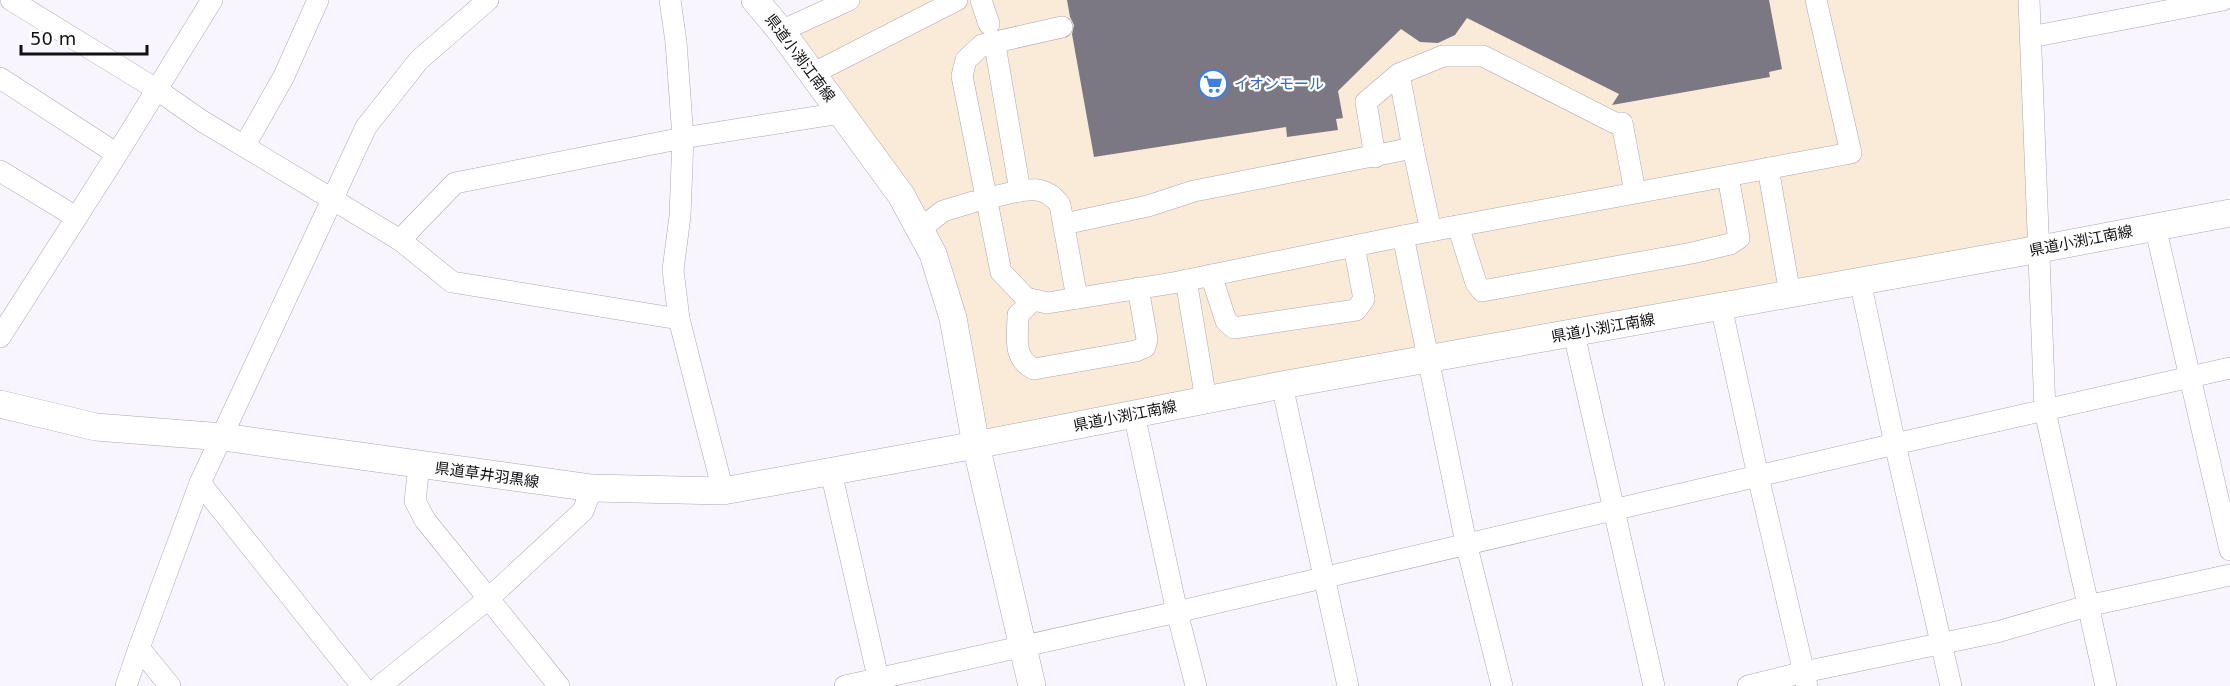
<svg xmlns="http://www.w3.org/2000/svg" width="2230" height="686" font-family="'DejaVu Sans','Noto Sans JP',sans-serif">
<rect width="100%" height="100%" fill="#f9f5ff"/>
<polygon fill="#faead8" points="849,0 2029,0 2040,249 976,445 933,254 781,31"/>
<polygon fill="#7c7883" points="1067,0 1769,0 1782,69 1769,72 1770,77 1612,105 1619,94 1467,18 1455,35 1438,43 1420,42 1401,29 1338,91 1343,118 1336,119 1338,130 1287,137 1286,127 1094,157 1072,34 1074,25 1070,17"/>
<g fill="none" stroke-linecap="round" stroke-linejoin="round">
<g stroke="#aca7b2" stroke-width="22">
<g id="minor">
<polyline points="11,0 156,89 202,121 400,240 452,282 679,319"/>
<polyline points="670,0 676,42 683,138 680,216 673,270 679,319 723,491"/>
<polyline points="981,0 989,24"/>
<polyline points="2029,0 2045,411 2106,686"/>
<polyline points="1062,27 982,45 966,60 962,76 1001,272 1026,298 1047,303 1173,283 1403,236 1851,153 1816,0"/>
<polyline points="781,31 849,0"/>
<polyline points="2031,37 2223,0"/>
<polyline points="996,51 1020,191"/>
<polyline points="812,74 957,0"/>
<polyline points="1399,74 1413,148 1431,231"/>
<polyline points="0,78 117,154"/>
<polyline points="245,145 284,76 318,0"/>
<polyline points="1375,157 1366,102 1399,74 1443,56 1483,56 1615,123 1622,123 1635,192"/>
<polyline points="1768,168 1790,294"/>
<polyline points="0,171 76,217"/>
<path d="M997 196C1021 191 1043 181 1060 205L1077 298"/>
<polyline points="1064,224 1148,206 1194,191 1413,148"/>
<polyline points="1458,226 1476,283 1482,291 1692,253 1730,244 1739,238 1728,176"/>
<polyline points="2155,226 2230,550"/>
<polyline points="920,229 943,211 973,202"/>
<polyline points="1403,236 1466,543 1502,686"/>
<polyline points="400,240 455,183 683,138 841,113"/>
<polyline points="1211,275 1226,321 1234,328 1356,310 1364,299 1354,246"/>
<polyline points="1186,280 1206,400"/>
<polyline points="1860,281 1895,444 1951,686"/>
<path d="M1033 300 1018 315C1018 337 1012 358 1034 369L1136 351 1145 347 1147 339 1138 288"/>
<polyline points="1721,306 1758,476 1807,686"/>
<polyline points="1574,334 1654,686"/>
<polyline points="0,337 117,154 212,0"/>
<polyline points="1282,385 1348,686"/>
<polyline points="1134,414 1177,612 1196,686"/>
<polyline points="419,466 415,501 425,520 559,686"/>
<polyline points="831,472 880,686"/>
<polyline points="200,483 362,686"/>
<polyline points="139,648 170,686"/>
<polyline points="126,686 139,648 200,483 366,127 419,60 488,0"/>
<polyline points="380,686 488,599 583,511 592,488"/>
<polyline points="845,686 1177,612 1895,444 2230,368"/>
<polyline points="1748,686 1804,672 1997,632 2087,606 2230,575"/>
</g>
</g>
<g stroke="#aca7b2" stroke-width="28">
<g id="major">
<polyline points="755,0 781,31 901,195 933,254 953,318 976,445 1032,686"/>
<polyline points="0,404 96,427 223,437 592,488 723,491 976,445 1282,385 2040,249 2230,213"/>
</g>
</g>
<use href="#minor" stroke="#fff" stroke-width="21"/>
<use href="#major" stroke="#fff" stroke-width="27"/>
</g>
<defs>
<g id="supermarket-ring" transform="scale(1.5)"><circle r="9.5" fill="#fff" stroke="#3f7fe0" stroke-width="1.5"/><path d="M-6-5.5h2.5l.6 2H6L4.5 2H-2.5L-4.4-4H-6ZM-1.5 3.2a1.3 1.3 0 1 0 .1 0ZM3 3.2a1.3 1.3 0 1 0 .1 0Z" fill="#3f7fe0"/></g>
</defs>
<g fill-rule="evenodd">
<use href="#supermarket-ring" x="1213" y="84"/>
</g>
<g text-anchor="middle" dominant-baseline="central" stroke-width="4.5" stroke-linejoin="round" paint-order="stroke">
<g font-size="15" fill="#111014" stroke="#fff">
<text transform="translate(800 58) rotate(53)">県道小渕江南線</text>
<text transform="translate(2081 241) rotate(-11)">県道小渕江南線</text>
<text transform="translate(1603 328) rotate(-10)">県道小渕江南線</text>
<text transform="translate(1125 416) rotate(-11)">県道小渕江南線</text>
<text transform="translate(487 475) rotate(8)">県道草井羽黒線</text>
</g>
<g font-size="15" fill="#366cbe" stroke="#fff" text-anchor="start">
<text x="1234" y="84">イオンモール</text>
</g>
</g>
<path d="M21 45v9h126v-9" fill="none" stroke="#111014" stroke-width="3"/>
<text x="30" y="45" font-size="18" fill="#111014" stroke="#ffffff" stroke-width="4.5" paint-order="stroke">50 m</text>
</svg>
